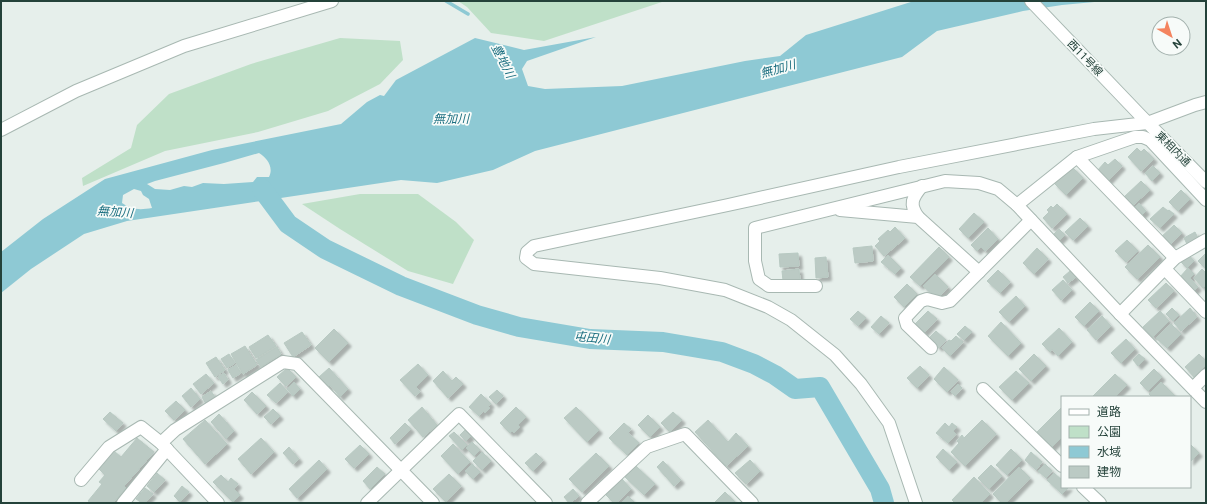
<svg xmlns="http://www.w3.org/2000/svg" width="1207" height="504" font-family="Roboto,'Noto Sans JP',sans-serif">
<defs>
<filter id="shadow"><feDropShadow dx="3.5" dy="3.5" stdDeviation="1" flood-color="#0004"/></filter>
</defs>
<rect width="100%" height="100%" fill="#e6efeb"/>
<g fill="#bfe0c8">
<polygon points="458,1 665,1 544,41 491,33 467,7"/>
<polygon points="340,38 400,41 403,60 380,84 328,111 258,132 165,151 83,186 82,178 131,148 137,125 169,94 251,64"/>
<polygon points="360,194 418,194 456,222 474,240 453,284 408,271 340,229 302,204"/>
</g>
<path fill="#8ec9d4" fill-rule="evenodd" d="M914 1H1105L1062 5 1023 11 937 31 902 57 535 151 493 170 437 183 401 180 127 221 84 234 31 269 1 293V252L43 219 105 179 212 150 341 124 367 102 380 95 384 96 396 80 475 38 524 50 596 37 527 61 522 69 528 86 545 89 622 86 745 61 780 56 806 35ZM259 153C267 158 274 167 269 177H257L253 182 224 184 203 183 192 187 184 186 170 190 155 189 147 184 155 181 224 163ZM134 189 141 191 143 195 149 199 152 208C140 210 132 210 122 203L123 195Z"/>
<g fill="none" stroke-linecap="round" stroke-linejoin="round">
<polyline stroke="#8ec9d4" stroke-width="3.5" points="446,1 468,14"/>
<polyline stroke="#8ec9d4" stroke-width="20" points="262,189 288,224 325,249 401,286 477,315 519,327 590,339 663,342 722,352 754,364 775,375 795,389 820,387 880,489 884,503"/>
</g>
<g fill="#bbcac4" stroke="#b8c9c2" filter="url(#shadow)">
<polygon points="1137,148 1141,152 1144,149 1154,159 1141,171 1128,157"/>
<polygon points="1115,159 1122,166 1107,182 1097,171 1105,162 1108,165"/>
<polygon points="1153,166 1160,173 1152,181 1145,173"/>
<polygon points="1072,167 1083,178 1066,195 1054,183"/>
<polygon points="1141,181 1150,190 1132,206 1124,197"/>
<polygon points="1181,190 1190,199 1178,211 1169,202"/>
<polygon points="1139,203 1146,211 1139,218 1132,210"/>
<polygon points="1057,204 1067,214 1052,228 1043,218 1049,212 1047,210 1051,206 1053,208"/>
<polygon points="1163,207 1168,211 1169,210 1174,214 1160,228 1150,219"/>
<polygon points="974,213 984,222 968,238 959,229"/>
<polygon points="1080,218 1088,226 1073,240 1065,232"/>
<polygon points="1174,225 1182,233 1168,246 1160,238"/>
<polygon points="895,227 905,238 884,256 875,246 880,241 878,239 888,230 890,232"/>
<polygon points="988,228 998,239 985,251 981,247 977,251 971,245"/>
<polygon points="1059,229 1065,235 1058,242 1052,236"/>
<polygon points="1195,232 1199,240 1188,246 1184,238"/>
<polygon points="1127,240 1138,251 1126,262 1115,251"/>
<polygon points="1148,245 1160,257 1137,279 1125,267"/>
<polygon points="872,246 873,261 855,263 853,248"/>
<polygon points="939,247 949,257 920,286 910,277"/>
<polygon points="1037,248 1048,259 1034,274 1023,263"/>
<polygon points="798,253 799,266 780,267 779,254"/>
<polygon points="1188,254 1194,261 1187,268 1180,261"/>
<polygon points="1205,254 1206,255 1206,269 1198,261"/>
<polygon points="888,255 901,268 895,274 881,262"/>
<polygon points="826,257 828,277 816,278 815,258"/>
<polygon points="1188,268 1194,274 1190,278 1198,287 1193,292 1179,278"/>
<polygon points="799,269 800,280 783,281 782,271"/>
<polygon points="1202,269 1206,273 1206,285 1203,288 1194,278"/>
<polygon points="998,270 1010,282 1000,293 987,281"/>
<polygon points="1070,271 1076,277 1068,283 1063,277"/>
<polygon points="935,274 948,287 937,299 923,286"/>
<polygon points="1063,280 1072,290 1061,300 1052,290"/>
<polygon points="1166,283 1174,291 1156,308 1148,300"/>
<polygon points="907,284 917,294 904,307 894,297"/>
<polygon points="1016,296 1025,306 1009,322 999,312"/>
<polygon points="1090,302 1099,311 1084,326 1075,317"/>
<polygon points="1172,308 1179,315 1173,321 1166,314"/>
<polygon points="1190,308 1197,317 1181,331 1174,323"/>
<polygon points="858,311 866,318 858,326 850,319"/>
<polygon points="928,311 937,319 924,333 915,324"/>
<polygon points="1160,311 1169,321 1153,337 1143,327"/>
<polygon points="881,316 889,323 879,334 871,327"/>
<polygon points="1102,316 1111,326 1096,340 1087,330"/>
<polygon points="1001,322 1021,343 1008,356 988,336"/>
<polygon points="1171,324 1181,334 1167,348 1156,338"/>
<polygon points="965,326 972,332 964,340 957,334"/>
<polygon points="1059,328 1072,342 1058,356 1052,349 1050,352 1042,344"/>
<polygon points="334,329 348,343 329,362 315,348"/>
<polygon points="936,331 946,340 939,348 929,338"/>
<polygon points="302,332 311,345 293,357 284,343"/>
<polygon points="268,335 276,346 256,358 249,347"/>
<polygon points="956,336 963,342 950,356 942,348 949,340 951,341"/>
<polygon points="1126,339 1135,349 1121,363 1111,353"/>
<polygon points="245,346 257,365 243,374 231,354"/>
<polygon points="277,347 281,354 261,367 256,360"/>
<polygon points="229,354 235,363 227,368 221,359"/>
<polygon points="1034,354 1046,366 1031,381 1019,369"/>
<polygon points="1139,354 1145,359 1138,366 1133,360"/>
<polygon points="1199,354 1206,361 1206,365 1194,377 1185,367"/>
<polygon points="216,357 225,370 215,377 206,363"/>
<polygon points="418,364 428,375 416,387 420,392 415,396 400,380"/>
<polygon points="236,365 241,373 233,378 228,370"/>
<polygon points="920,366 929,375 917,388 907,378"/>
<polygon points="944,367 958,380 947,392 934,379"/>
<polygon points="287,368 296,377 286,386 277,377"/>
<polygon points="329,368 348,389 340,397 330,385 328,387 319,377"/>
<polygon points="1154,369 1162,377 1148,391 1140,383"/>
<polygon points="443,371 452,381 456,377 463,384 448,398 433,381"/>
<polygon points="1016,371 1029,383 1012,400 999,387"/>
<polygon points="224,373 228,380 223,384 218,377"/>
<polygon points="206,374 214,383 201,394 193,384"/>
<polygon points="1115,374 1127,385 1115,397 1092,397"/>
<polygon points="294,382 300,389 293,396 287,389"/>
<polygon points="1161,382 1176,397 1152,397 1149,394"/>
<polygon points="280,383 288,392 276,403 267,395"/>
<polygon points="958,384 962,388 955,396 951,392"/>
<polygon points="191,388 200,399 191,407 182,396"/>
<polygon points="497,390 503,396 496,404 489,397"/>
<polygon points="211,391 217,400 207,406 202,397"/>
<polygon points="252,392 266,406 257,414 244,400"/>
<polygon points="481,394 491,404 488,406 490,408 485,413 483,411 479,416 469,407"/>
<polygon points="176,401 185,410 174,420 165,411"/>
<polygon points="422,407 437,425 423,437 408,420"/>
<polygon points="516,407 526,417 518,425 520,427 514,433 512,431 510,433 500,423"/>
<polygon points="576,407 599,430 587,442 564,418"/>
<polygon points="1062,407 1062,437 1049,450 1034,435"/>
<polygon points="273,409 280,416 271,424 264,417"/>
<polygon points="110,412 123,423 116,431 103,419"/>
<polygon points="673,412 682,420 670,432 661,423"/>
<polygon points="219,414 234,431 226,439 211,422"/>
<polygon points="648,415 660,427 650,437 638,425"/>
<polygon points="205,420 227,444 205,464 183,439"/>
<polygon points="708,420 728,442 736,433 748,446 726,466 695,432"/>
<polygon points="982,420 996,434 965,466 951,452 959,443 957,441 962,435 964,438"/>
<polygon points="405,423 411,429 395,444 390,438"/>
<polygon points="624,423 631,429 628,433 639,443 627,455 609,438"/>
<polygon points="945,423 949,427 952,423 957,427 953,431 956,434 948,443 936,433"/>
<polygon points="465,430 471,436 466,441 460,435"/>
<polygon points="454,432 467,445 462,450 449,436"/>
<polygon points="137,438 154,452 124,486 126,488 113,503 91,503 88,501 102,484 99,482 105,475 99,469 114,451 121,457"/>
<polygon points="261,438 274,452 251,474 238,459"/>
<polygon points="472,442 480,450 474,456 466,448"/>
<polygon points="453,444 470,462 458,474 441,456"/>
<polygon points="1190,444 1199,453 1190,462"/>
<polygon points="360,445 369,454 354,468 345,459"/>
<polygon points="289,447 299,459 293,464 283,453"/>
<polygon points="943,449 957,462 949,470 936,457"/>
<polygon points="1011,449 1022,460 1007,475 996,465"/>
<polygon points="482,452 491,461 482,470 473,461"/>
<polygon points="1031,452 1042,462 1036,470 1025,460"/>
<polygon points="536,453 543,460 533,471 525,463"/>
<polygon points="596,453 609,466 582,492 569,479"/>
<polygon points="319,460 327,469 297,498 289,489"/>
<polygon points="750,460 760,471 746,484 735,473"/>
<polygon points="663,461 681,480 674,486 657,467"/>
<polygon points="472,464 480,472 473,479 465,471"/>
<polygon points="1045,464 1052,471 1046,478 1038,471"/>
<polygon points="991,465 1002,476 989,489 978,478"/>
<polygon points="636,466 655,484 644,495 625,477"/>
<polygon points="377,467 385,474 370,489 363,481"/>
<polygon points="1019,467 1030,478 1006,503 1002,503 993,494"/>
<polygon points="157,473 165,480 154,492 147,486"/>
<polygon points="1054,473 1062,480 1062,487 1069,487 1062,494 1047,480"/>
<polygon points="449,474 461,486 446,502 433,489"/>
<polygon points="221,475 228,482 231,478 238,484 234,489 240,495 233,502 213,482"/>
<polygon points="974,477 990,494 981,503 955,503 952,500"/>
<polygon points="622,479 631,489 616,503 614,503 606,495"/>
<polygon points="182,486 189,492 180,502 174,496"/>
<polygon points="145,488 153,494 145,503 142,503 136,499"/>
<polygon points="573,489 579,496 570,503 569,503 564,497"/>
<polygon points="725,492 735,502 733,503 714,503"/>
<polygon points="628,496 635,503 621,503"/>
</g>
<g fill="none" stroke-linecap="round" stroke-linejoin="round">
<g stroke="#a8b8b2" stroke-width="14">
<g id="minor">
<polyline points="1031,1 1140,115 1206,182"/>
<polyline points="1,130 76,91 184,46 332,1"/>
<polyline points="1077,157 1175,258"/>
<polyline points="1017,205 1077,157 1135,137 1143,137 1150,140 1206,200"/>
<polyline points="840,210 918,217 979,272"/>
<path d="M918 217C909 204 912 198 922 186"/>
<polyline points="1165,269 1206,312"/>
<polyline points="816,286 769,286 759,279 755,261 755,228 945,181 979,183 998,189 1017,205 1120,314 1206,402"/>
<polyline points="1120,314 1175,258 1206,240"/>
<polyline points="931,348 907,325 905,318 921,301 927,299 942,303 950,301 1031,220"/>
<polyline points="1193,388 1206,375"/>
<polyline points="983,389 1062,466"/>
<polyline points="161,443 175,430 283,362 297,364 433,503"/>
<polyline points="81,480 109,447 141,427 161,443 218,503"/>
<polyline points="1083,487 1100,503"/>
<polyline points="123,503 167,449"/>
<polyline points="367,503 459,414 546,503"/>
<polyline points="587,503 647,447 685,434 752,503"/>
<polyline points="916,503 889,423 861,384 835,355 791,320 768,307 725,290 660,278 534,264 526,258 527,252 534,246 728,205 899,167 1094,129 1147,123 1195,105 1206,102"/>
</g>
</g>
<use href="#minor" stroke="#fff" stroke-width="12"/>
</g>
<g text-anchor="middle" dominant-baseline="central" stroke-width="3.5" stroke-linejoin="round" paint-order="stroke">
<g font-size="11" fill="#24423a" stroke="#f7fbf9">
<text transform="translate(1085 58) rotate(46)">西11号線</text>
<text transform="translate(1173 149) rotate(45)">東相内通</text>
</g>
<g font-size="12" font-style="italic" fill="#1c6f80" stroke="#f7fbf9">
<text transform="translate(503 61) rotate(63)">豊地川</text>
<text transform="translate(778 69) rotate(-16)">無加川</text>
<text x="451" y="119">無加川</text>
<text transform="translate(115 212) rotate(4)">無加川</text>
<text transform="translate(592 338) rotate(6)">屯田川</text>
</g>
</g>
<rect width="1207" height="504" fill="none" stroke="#24423a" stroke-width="4"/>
<rect x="1061" y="396" width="130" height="92" fill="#f7fbf9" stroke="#a3b1ad"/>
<rect x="1069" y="409" width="20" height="6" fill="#ffffff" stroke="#a3b1ad"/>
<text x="1097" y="416" font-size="12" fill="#24423a">道路</text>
<rect x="1069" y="426" width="20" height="12" fill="#bfe0c8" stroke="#a3b1ad"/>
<text x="1097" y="436" font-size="12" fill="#24423a">公園</text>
<rect x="1069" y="446" width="20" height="12" fill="#8ec9d4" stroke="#a3b1ad"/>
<text x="1097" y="456" font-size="12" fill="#24423a">水域</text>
<rect x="1069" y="466" width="20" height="12" fill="#bbcac4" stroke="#a3b1ad"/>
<text x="1097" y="476" font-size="12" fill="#24423a">建物</text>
<g transform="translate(1171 36) rotate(141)"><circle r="19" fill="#f7fbf9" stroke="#a3b1ad"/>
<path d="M0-3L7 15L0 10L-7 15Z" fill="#f4845f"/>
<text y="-6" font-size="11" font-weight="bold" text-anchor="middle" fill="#24423a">N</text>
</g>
</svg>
